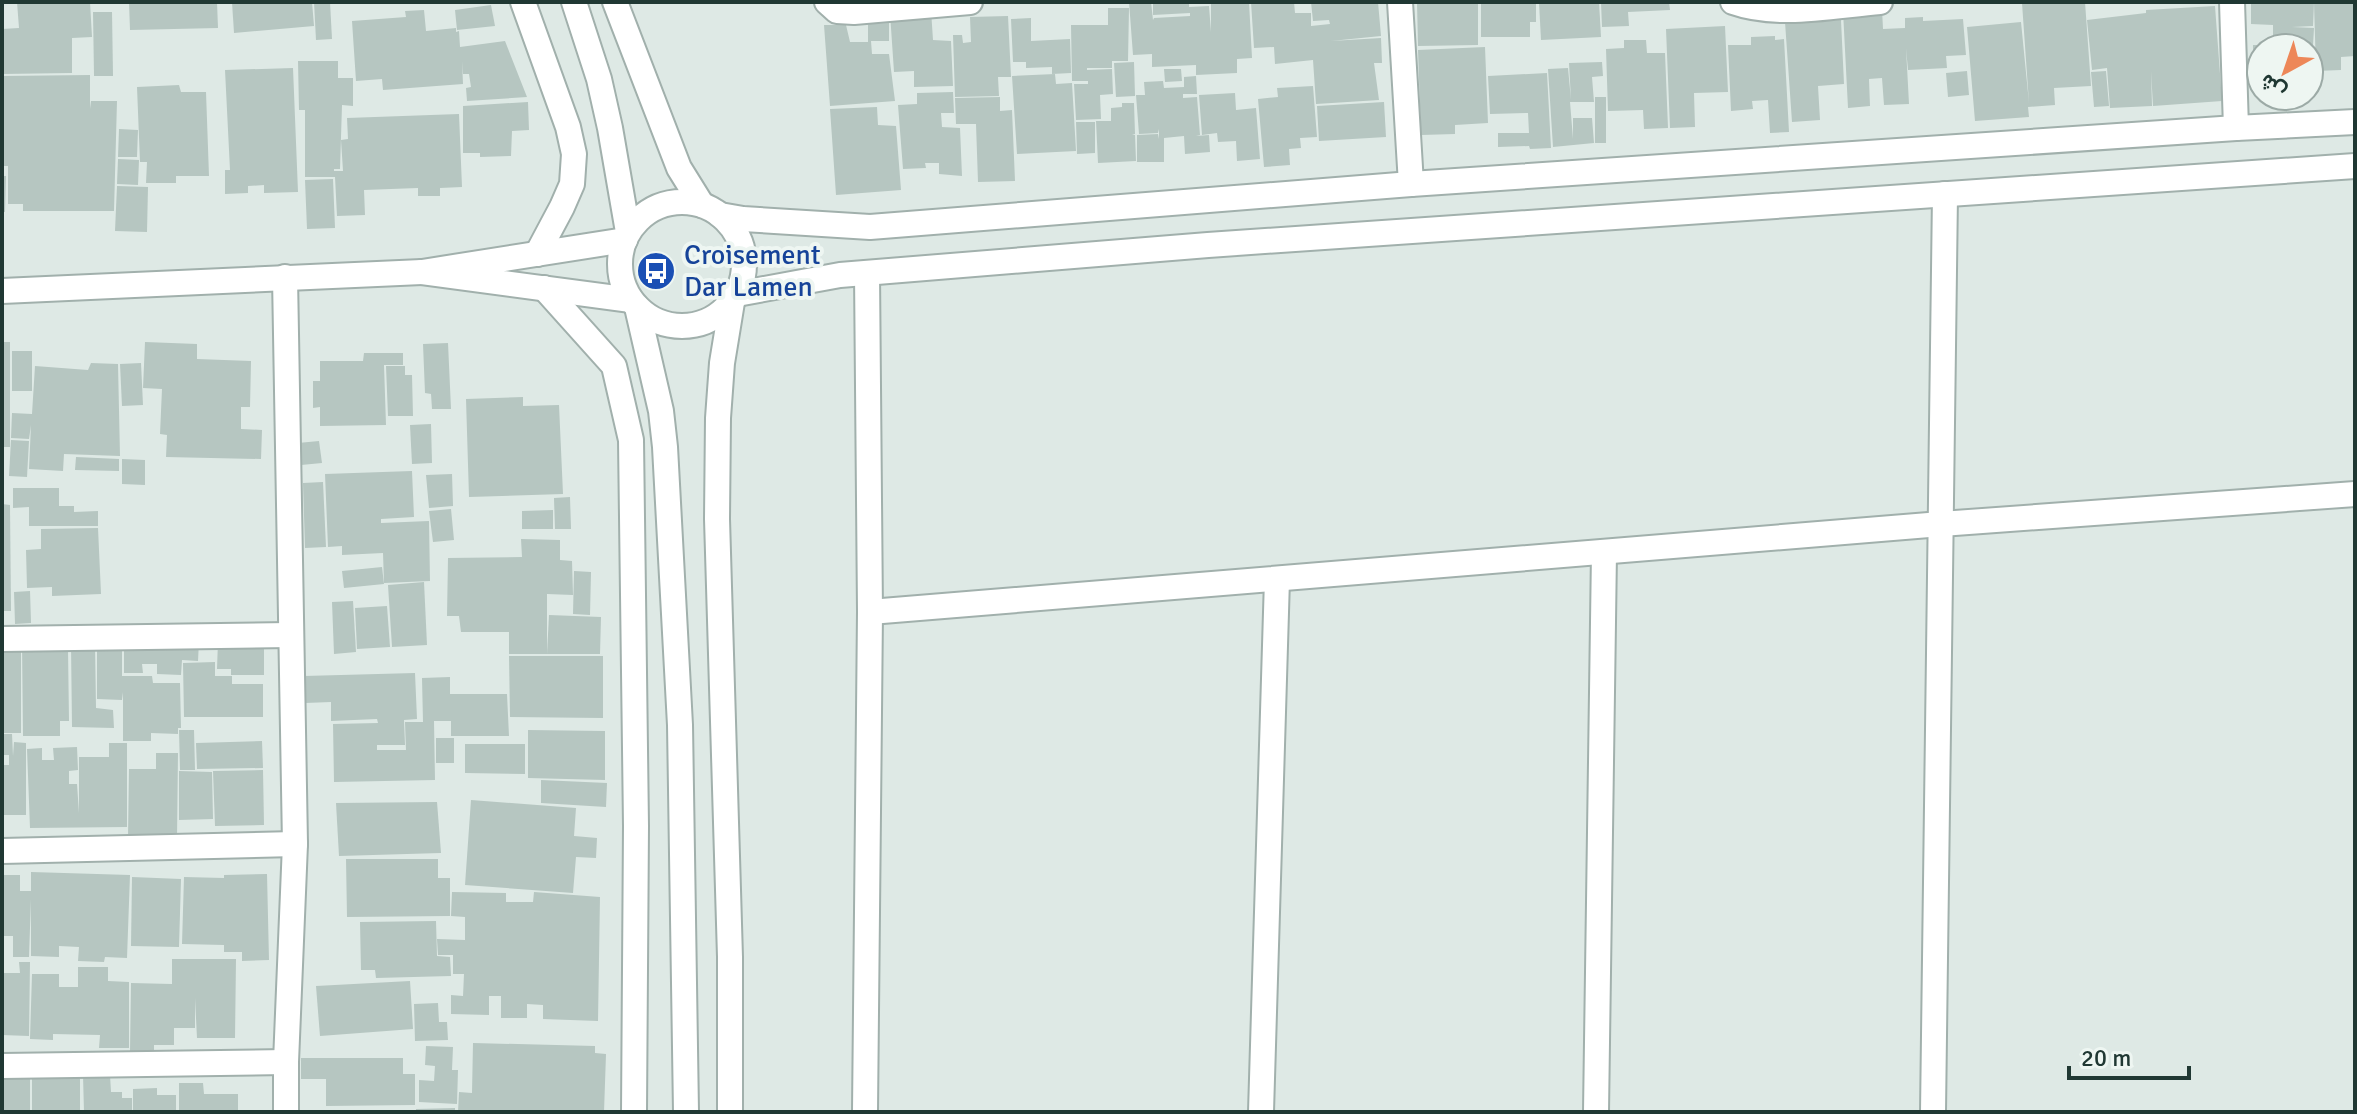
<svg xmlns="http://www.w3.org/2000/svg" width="2357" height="1114" font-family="Signika,Vazirmatn,sans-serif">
<rect width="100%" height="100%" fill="#dee9e5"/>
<g fill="#b6c6c1">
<polygon points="17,2 90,2 92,37 72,38 72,73 2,74 2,29 19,28"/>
<polygon points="129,2 217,2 218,28 130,30"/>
<polygon points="232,2 312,2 314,26 234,33"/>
<polygon points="314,2 330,2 332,39 316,40"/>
<polygon points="1129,2 1151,2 1153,20 1154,18 1190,16 1190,13 1153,15 1153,2 1189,2 1189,7 1209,6 1211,32 1211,2 1249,2 1252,58 1237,59 1237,73 1196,75 1196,65 1152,67 1152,54 1133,55"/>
<polygon points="1251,2 1294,2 1295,13 1311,13 1311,26 1330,24 1329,20 1313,21 1311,2 1378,2 1381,36 1331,41 1381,38 1382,63 1374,63 1379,100 1316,104 1313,60 1275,64 1274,47 1254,48"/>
<polygon points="1417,2 1478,2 1478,45 1418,46"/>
<polygon points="1481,2 1536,2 1536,22 1530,22 1530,37 1481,37"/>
<polygon points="1539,2 1599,2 1601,37 1541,40"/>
<polygon points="1601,2 1669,2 1670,10 1628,12 1629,26 1602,27"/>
<polygon points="2085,2 2091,86 2054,88 2055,105 2028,107 2029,117 1975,121 1967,27 2021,22 2029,103 2022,3"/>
<polygon points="2251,2 2314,2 2313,26 2292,27 2314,28 2313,45 2291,43 2291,48 2261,48 2261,85 2253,84 2253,45 2274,45 2275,37 2292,35 2273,35 2273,25 2251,24"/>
<polygon points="2314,2 2355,2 2355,56 2341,57 2341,70 2316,71"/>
<polygon points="491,5 495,26 457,30 455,10"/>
<polygon points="2215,6 2222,101 2153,106 2151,71 2152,106 2110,108 2107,68 2092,70 2087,20 2146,13 2146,10"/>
<polygon points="1108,8 1129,8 1128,61 1112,61 1112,68 1087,68 1087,70 1112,69 1113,94 1100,95 1101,119 1076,120 1074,84 1088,84 1088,81 1072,81 1071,25 1108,25"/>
<polygon points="1882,9 1883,29 1905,28 1905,18 1923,17 1923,21 1963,19 1966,55 1946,56 1947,68 1908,70 1906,48 1909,104 1884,105 1882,78 1869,79 1870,106 1848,108 1843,11"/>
<polygon points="424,10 426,31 456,28 456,32 459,31 460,47 505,41 527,97 467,101 466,88 471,87 469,74 463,74 462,61 463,84 383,90 382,79 356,81 352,21 406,17 405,11"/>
<polygon points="931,10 933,40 951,41 953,86 914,87 914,71 894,72 890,13"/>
<polygon points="93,12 112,12 113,76 94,76"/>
<polygon points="1008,16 1011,77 998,77 999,96 955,97 953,35 962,35 963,43 971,42 970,17"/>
<polygon points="1031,18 1031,41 1070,39 1071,73 1052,74 1052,67 1026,68 1026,62 1013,62 1011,19"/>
<polygon points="1841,20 1844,84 1818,86 1820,120 1792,122 1785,22"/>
<polygon points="889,23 889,41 871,41 872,54 889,54 895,101 830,106 824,25 846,25 850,42 868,42 868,24"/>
<polygon points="1725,26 1728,92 1694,93 1695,127 1670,128 1666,29"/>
<polygon points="1775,36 1775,40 1784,39 1789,132 1770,133 1768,100 1752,101 1753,109 1731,111 1728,45 1751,45 1751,37"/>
<polygon points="1624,40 1646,40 1647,53 1665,53 1668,128 1644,129 1643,110 1608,111 1606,49 1624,48"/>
<polygon points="1485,47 1488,123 1455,125 1455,134 1421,135 1418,50"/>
<polygon points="298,61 338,61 338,78 353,78 353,106 342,105 340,169 334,169 334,171 343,171 341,140 348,139 347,118 459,114 462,187 440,188 440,196 418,196 418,188 364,190 365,215 337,216 335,177 305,177 305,110 299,110"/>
<polygon points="1134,62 1135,96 1116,97 1114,63"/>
<polygon points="1602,62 1603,76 1592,77 1594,102 1570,102 1573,139 1573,118 1592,118 1594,143 1553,147 1548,69 1568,68 1571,100 1569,63"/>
<polygon points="2309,62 2314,62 2313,86 2309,86"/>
<polygon points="293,68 298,192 264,193 264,185 248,186 248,193 225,194 225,170 230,170 225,70"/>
<polygon points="1164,69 1181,69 1182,81 1165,82"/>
<polygon points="1967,71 1969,95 1948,97 1946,73"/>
<polygon points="2106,71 2109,106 2094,107 2091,72"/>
<polygon points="1547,73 1551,148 1530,149 1529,146 1498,147 1498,133 1529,133 1528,113 1490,114 1488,76"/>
<polygon points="1055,74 1056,84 1072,83 1076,151 1017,154 1012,76"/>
<polygon points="90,75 90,109 91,101 117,101 114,211 23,211 23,204 8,204 8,166 2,166 2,76"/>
<polygon points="1196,76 1197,94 1183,94 1183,98 1197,97 1200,135 1196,136 1209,135 1210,152 1185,154 1184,136 1164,138 1164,162 1137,162 1137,135 1158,134 1159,139 1159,129 1158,133 1139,134 1136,95 1145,95 1144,82 1163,81 1164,88 1184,87 1184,77"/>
<polygon points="179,85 181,92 206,92 209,176 176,176 176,183 146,183 147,162 140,162 137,87"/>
<polygon points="1313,86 1317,137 1300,138 1301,148 1289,149 1290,165 1264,167 1258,99 1278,97 1277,88"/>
<polygon points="953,92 954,113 941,113 942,127 960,128 962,176 939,174 939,163 925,163 926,168 903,169 898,105 917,104 917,93"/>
<polygon points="1235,93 1236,110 1256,108 1260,159 1237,161 1236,141 1218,142 1217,133 1202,135 1199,95"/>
<polygon points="1000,97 1000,111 1012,110 1015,181 978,182 976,124 956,124 955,98"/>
<rect x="1595" y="97" width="11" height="46"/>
<polygon points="528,102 529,130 512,131 511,156 480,157 480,153 463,153 463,106"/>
<polygon points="1384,102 1386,137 1319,141 1317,106"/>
<polygon points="1122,103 1134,103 1135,134 1132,134 1135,135 1136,161 1098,163 1096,121 1111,121 1111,108 1122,107"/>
<polygon points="877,107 878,125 896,126 901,190 836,195 830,109"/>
<polygon points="1076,122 1095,122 1095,153 1077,154"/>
<polygon points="119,129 138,130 137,157 118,157"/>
<polygon points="118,159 139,160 138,185 117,184"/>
<polygon points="2,176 6,176 5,212 2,212"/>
<polygon points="333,179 335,228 307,229 305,180"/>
<polygon points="117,186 148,187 147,232 115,231"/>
<rect x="2" y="342" width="8" height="105"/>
<polygon points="145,342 197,344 197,359 251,361 250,407 241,407 241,429 262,430 261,459 166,457 167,435 160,434 162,389 143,388"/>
<polygon points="448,343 451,409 432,409 431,394 425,393 423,344"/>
<rect x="12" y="351" width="20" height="40"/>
<polygon points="364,353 403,353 403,365 384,365 386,425 320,426 320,407 313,408 313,381 320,381 320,361 363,361"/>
<polygon points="91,363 118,364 120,456 64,454 63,471 29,469 31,425 29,439 11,438 12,413 32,414 35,366 88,370"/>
<polygon points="141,363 143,405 122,406 120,364"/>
<polygon points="386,366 405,366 405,375 412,375 413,416 388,416"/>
<polygon points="523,397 523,406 559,405 563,494 469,497 466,399"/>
<polygon points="431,424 432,463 412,464 410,425"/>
<polygon points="11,440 29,441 27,477 9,476"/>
<polygon points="319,441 322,463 301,465 298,443"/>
<polygon points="76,457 119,459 119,471 75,470"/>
<polygon points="122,459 145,460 145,485 122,484"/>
<polygon points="412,471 414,517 381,519 381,523 429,521 430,581 384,583 383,553 342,555 342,546 328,547 325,474"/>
<polygon points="452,474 453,506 429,508 426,475"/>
<polygon points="323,482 326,547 305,548 303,483"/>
<polygon points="13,488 59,488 59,506 74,506 74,512 98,511 98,526 29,526 29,507 13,508"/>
<polygon points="570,497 571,529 555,529 554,498"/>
<polygon points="2,504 10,505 11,611 2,611"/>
<polygon points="451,509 454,540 433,542 429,511"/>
<polygon points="553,510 553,529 522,529 522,511"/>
<polygon points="98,528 101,594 52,596 52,587 27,588 26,550 41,549 41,529"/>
<polygon points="521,539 560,540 560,560 572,561 573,595 547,594 547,654 509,654 509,632 461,632 459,616 447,616 448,558 522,557"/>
<polygon points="382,567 384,584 344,588 342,571"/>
<polygon points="574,571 591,572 590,615 573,614"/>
<polygon points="424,582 427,645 392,647 388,585"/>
<polygon points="30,591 31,623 15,624 14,592"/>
<polygon points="353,601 356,652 334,654 332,602"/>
<polygon points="387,606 390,647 357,649 355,608"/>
<polygon points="549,615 601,617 600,654 547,654"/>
<polygon points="124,639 199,641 198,661 182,660 181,675 157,674 157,664 142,664 143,673 124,673"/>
<polygon points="97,640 122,641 122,676 152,676 153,683 180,683 181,728 178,728 178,734 151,733 151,741 123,741 123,692 122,700 97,699"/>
<polygon points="218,641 264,642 264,675 231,675 231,669 217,669"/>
<polygon points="22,642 68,649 69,721 60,721 60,736 23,736"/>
<polygon points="71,644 95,644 96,708 113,710 114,728 72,727"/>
<polygon points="2,651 21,652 21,733 3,733"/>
<polygon points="509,656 603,656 603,718 510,717"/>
<polygon points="215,662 215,676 232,676 232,684 263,684 263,717 184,717 183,663"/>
<polygon points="415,673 417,719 404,720 405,745 377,745 377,750 406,750 405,722 423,722 422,678 450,677 450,694 507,694 509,736 451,736 451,721 434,721 435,780 334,782 333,724 378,723 377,719 331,721 331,702 305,703 304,676"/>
<polygon points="179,730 194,730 195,770 180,770"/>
<polygon points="528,730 605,731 605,780 528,778"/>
<polygon points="2,734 12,734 13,756 14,742 26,743 26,815 2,815 2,765 9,765 9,755 2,755"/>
<rect x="436" y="738" width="18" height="25"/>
<polygon points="262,741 263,768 197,769 196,743"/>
<polygon points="109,743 127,743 127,827 30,828 27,749 42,748 42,760 54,760 53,748 77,747 78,770 69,771 69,784 77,784 79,813 79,757 109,757"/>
<polygon points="465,744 525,744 525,774 465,773"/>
<polygon points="156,753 178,753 177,838 128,837 129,769 156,769"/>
<polygon points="263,770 264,825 215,826 213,771"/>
<polygon points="179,771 212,772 213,819 179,820"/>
<polygon points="541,780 607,783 606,807 541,803"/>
<polygon points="471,800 576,808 574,836 597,838 596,858 576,857 573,893 465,885"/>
<polygon points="437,802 441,853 339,856 336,803"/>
<polygon points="346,859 438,859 438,878 450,878 450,916 347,917"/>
<polygon points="31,872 130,875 127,958 105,957 104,962 78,961 79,947 59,946 59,957 31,956 31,899 29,957 13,957 13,936 2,936 2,875 20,875 20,891 31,891"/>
<polygon points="267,874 269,960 242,961 242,952 224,952 224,945 182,944 184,877 224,878 224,875"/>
<polygon points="132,877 181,879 179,947 131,946"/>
<polygon points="452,892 506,893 506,902 533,902 534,892 600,897 598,1021 543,1019 543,1005 527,1004 527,1018 501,1018 501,996 489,996 489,1015 451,1014 451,995 463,996 464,974 453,974 453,955 438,955 437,939 465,940 465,917 451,916"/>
<polygon points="436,921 437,956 450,957 451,976 376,978 375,970 361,970 360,922"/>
<polygon points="172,959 236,959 235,1038 197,1038 195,998 195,1028 174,1028 174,1045 154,1045 154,1052 130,1052 131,983 172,984"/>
<polygon points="19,962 30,962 29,1036 2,1035 2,973 20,973"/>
<polygon points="78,967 108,967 108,981 129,982 129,1048 99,1048 100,1035 53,1034 53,1040 30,1039 32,974 59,974 59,987 78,987"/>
<polygon points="410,981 413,1029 320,1036 316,986"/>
<polygon points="438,1003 439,1022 447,1022 448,1040 415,1041 414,1004"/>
<polygon points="473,1043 595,1046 595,1053 606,1054 604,1112 458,1112 459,1092 472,1093"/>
<polygon points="426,1046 453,1047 452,1070 458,1070 457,1104 419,1102 419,1080 434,1081 435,1066 425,1065"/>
<polygon points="301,1058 403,1058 403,1074 415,1074 415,1105 326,1106 326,1079 301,1079"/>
<polygon points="83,1075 110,1075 111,1092 122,1092 122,1098 132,1098 132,1112 84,1112"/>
<polygon points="80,1076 80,1111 32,1111 32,1077"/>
<rect x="2" y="1079" width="28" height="33"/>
<polygon points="179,1083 203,1083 204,1094 238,1094 238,1112 179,1112"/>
<polygon points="157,1088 157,1095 176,1095 176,1112 133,1112 133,1089"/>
<polygon points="455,1108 455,1112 416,1112 416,1109"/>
</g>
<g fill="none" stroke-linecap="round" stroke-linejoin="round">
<g stroke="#a1b0ac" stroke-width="28">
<g id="minor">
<polyline points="523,2 568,127 574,154 572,184 562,207 537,254"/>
<polyline points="574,2 599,79 610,128 628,232"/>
<polyline points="615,2 679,168 702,205"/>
<polyline points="827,2 837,11 854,12 970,2"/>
<polyline points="1400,2 1411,184"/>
<path d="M1733 2C1778 18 1832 6 1880 2"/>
<polyline points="2232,2 2236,128"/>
<circle cx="682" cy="264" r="62"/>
<polyline points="720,215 743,219 870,227 1411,184 2236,128 2355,122"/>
<polyline points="625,240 422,272 631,300"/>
<polyline points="285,277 295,844 286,1062 286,1112"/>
<polyline points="544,288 614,366 631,440 636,826 634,1112"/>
<polyline points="2,291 422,272"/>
<polyline points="737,294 840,275 1208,245 2355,166"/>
<polyline points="637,307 661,411 665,447 680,725 686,1112"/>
<polyline points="870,612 1941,524 2355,494"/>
<polyline points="2,639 290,635"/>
<polyline points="2,851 295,844"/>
<polyline points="2,1066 286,1062"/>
<polyline points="730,1112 730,957 717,519 718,418 722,363 732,302"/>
<polyline points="865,1112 870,612 867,273"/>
<polyline points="1261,1112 1277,579"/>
<polyline points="1596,1112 1604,552"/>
<polyline points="1933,1112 1945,194"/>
</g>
</g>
<use href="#minor" stroke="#fff" stroke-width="24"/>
</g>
<defs>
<g id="bus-disc" transform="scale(2)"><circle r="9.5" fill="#1a4fb4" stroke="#eef6f2"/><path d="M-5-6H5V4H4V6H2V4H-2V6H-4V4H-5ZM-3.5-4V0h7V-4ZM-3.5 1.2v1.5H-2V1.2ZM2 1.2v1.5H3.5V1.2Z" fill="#fff"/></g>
</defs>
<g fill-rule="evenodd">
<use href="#bus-disc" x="656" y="271"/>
</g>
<g text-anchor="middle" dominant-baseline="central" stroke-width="8" stroke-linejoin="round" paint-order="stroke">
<g font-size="28" fill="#164399" stroke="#eef6f2" text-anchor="start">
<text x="684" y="255">Croisement<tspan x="684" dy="32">Dar Lamen</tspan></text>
</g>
</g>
<rect width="2357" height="1114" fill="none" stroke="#203833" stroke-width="8"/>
<g transform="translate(2285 72) rotate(220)"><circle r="38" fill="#eef6f2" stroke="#9caaa6" stroke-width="2"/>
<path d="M0-6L14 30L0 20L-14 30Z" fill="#ed8758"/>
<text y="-12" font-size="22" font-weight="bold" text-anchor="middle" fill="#203833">ش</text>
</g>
<path d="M2069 1066v12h120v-12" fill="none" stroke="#203833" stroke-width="4"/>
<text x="2081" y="1066" font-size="24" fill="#203833" stroke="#eef6f2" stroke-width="6" paint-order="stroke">20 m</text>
</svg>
